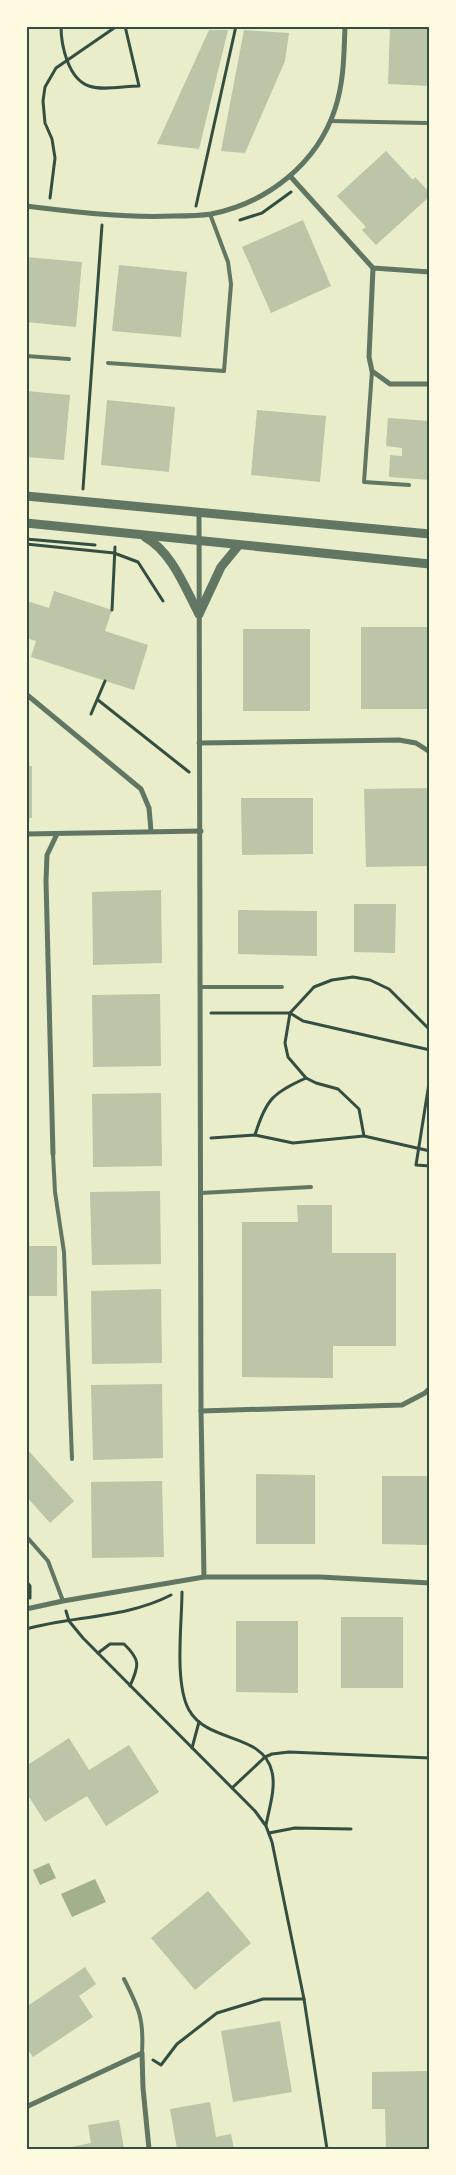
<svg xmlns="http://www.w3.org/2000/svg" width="456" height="2175" font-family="'Nunito Sans',sans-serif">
<rect width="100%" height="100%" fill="#e9edc9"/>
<g fill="#a3b18a">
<polygon points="49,1863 56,1878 40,1885 33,1870"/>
<polygon points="95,1879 106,1902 72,1917 61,1894"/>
</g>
<g fill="#bcc5a7">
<polygon points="390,26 430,26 430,86 388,84"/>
<polygon points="209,30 228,30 199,149 157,144"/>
<polygon points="244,30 289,33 285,61 245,153 221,151"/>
<polygon points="386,151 413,180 415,177 430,193 430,196 376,245 362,230 366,227 337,196"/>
<polygon points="303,220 331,286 271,313 242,247"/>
<polygon points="26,257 82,262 76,327 26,322"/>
<polygon points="119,265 187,272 181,337 112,331"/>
<polygon points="26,391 70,395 64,460 26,457"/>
<polygon points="107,400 175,407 169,472 101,465"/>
<polygon points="257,410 326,416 320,482 251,475"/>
<polygon points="388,418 430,421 430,480 389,477 390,455 402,456 402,448 386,446"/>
<polygon points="54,591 112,610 105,631 148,645 134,690 31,657 36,641 26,638 27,601 49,608"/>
<rect x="361" y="627" width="67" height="82"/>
<rect x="243" y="629" width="67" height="82"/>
<rect x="26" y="766" width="6" height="52"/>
<polygon points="428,788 429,866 366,867 364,789"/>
<polygon points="241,798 313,798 313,854 242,855"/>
<polygon points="161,890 162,963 93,965 92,892"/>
<polygon points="354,904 396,904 395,953 354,952"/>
<polygon points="238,910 317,911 317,956 238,954"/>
<polygon points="160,994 161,1066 93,1067 92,995"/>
<polygon points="161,1093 162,1166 93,1167 92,1094"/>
<polygon points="160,1191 161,1264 92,1265 90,1192"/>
<polygon points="297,1205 332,1205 332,1253 396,1253 396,1346 333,1346 333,1378 242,1377 242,1222 298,1222"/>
<rect x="26" y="1246" width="31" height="50"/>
<polygon points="161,1289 162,1363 92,1364 91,1291"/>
<polygon points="162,1384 163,1458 93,1460 91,1385"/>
<polygon points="26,1448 74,1501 50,1523 26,1496"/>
<polygon points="256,1474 315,1475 315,1544 256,1544"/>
<polygon points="382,1476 430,1476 430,1545 382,1544"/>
<polygon points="162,1481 164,1557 92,1558 91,1482"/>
<rect x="341" y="1617" width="62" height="71"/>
<polygon points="236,1621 298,1621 298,1693 236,1692"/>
<polygon points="69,1738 89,1770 129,1745 159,1792 106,1826 87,1796 45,1822 26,1792 26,1766"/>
<polygon points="208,1891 251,1943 195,1990 151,1938"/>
<polygon points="85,1967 96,1984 79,1996 93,2017 33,2057 26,2047 26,2007"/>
<polygon points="280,2021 292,2092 233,2102 221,2031"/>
<polygon points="428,2071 430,2149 386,2149 385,2109 372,2109 372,2072"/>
<polygon points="210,2102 216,2137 231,2134 234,2149 177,2149 170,2109"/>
<polygon points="119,2120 124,2149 61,2149 91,2143 88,2125"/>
</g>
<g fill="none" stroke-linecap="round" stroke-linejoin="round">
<g stroke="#344e41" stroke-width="3">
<path d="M61 26C61 45 68 79 89 86 103 91 124 86 139 86L125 26"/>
<polyline points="50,198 55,158 52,139 45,123 43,101 45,87 56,68 117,26"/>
<polyline points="196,206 236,26"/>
<polyline points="240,220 262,213 291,192"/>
<polyline points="83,489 102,225"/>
<polyline points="26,539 95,545"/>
<polyline points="26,544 114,553 138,562 163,601"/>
<polyline points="112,610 115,547"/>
<polyline points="98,700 189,772"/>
<polyline points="91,714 105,681"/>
<polyline points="211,1013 290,1013 303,1021 430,1050"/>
<polyline points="430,1030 389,989 370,980 353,977 332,980 314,987 290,1013 285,1043 288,1057 306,1078 316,1083 338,1089 359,1109 364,1136 430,1151"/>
<polyline points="430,1077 416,1165 430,1166"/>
<path d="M255 1135C266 1099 273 1093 306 1078"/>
<polyline points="211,1138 255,1135 293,1143 364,1136"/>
<polyline points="26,1581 30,1586 30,1598"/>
<path d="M182 1592C182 1623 174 1683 189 1710 208 1744 263 1732 272 1772 276 1788 269 1809 266 1825"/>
<polyline points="66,1611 69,1621 83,1638 255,1811 266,1826 272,1842 304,1999 327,2149"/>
<path d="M26 1629C73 1616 127 1618 171 1595"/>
<path d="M98 1653 110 1644H124C141 1660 139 1666 130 1686"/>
<polyline points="192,1748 199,1722"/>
<polyline points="232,1788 265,1757 272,1754 289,1752 430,1758"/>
<polyline points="269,1833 295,1828 351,1829"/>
<polyline points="153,2060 161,2065 177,2044 217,2013 263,1999 304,1999"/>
</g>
<g stroke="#617663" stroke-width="4">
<polyline points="330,121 426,123"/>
<polyline points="26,356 69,359"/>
<polyline points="108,363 224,371 231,284 228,262 210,214"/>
<polyline points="372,371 364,482 409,485"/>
<polyline points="201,987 282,987"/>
<polyline points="53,1154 55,1192 64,1252 72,1459"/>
<polyline points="201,1193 311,1187"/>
<polyline points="26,1536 48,1561 63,1601"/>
<path d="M124 1979C139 2009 144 2018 142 2053"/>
</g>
<g stroke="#617663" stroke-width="5">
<polyline points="290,176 373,268 430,272"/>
<path d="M26 206C75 212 124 218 173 216 186 216 199 216 211 214 267 203 317 164 335 109 344 82 344 54 345 26"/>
<polyline points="373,268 369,357 372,371 390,384 430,384"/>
<polyline points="199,512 201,1411 204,1577"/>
<polyline points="26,694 141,789 149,808 151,831"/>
<polyline points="199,743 399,740 416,743 430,752"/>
<polyline points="26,834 201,831"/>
<polyline points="53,1154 46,881 47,855 57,834"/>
<polyline points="201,1411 402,1405 425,1393 430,1388"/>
<polyline points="26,1609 63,1601 204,1577 320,1577 430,1583"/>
<polyline points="26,2107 142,2053 143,2088 149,2149"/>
</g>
<g stroke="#617663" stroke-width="9">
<polyline points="26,496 430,534"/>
<polyline points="26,523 430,564"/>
<path d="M145 537C172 552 185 588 199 614"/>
<polyline points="199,614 221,567 239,545"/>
</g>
</g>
<rect width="456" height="2175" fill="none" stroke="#fefae0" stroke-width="55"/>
<rect x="28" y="28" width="400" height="2120" fill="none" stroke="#344e41" stroke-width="2"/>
</svg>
